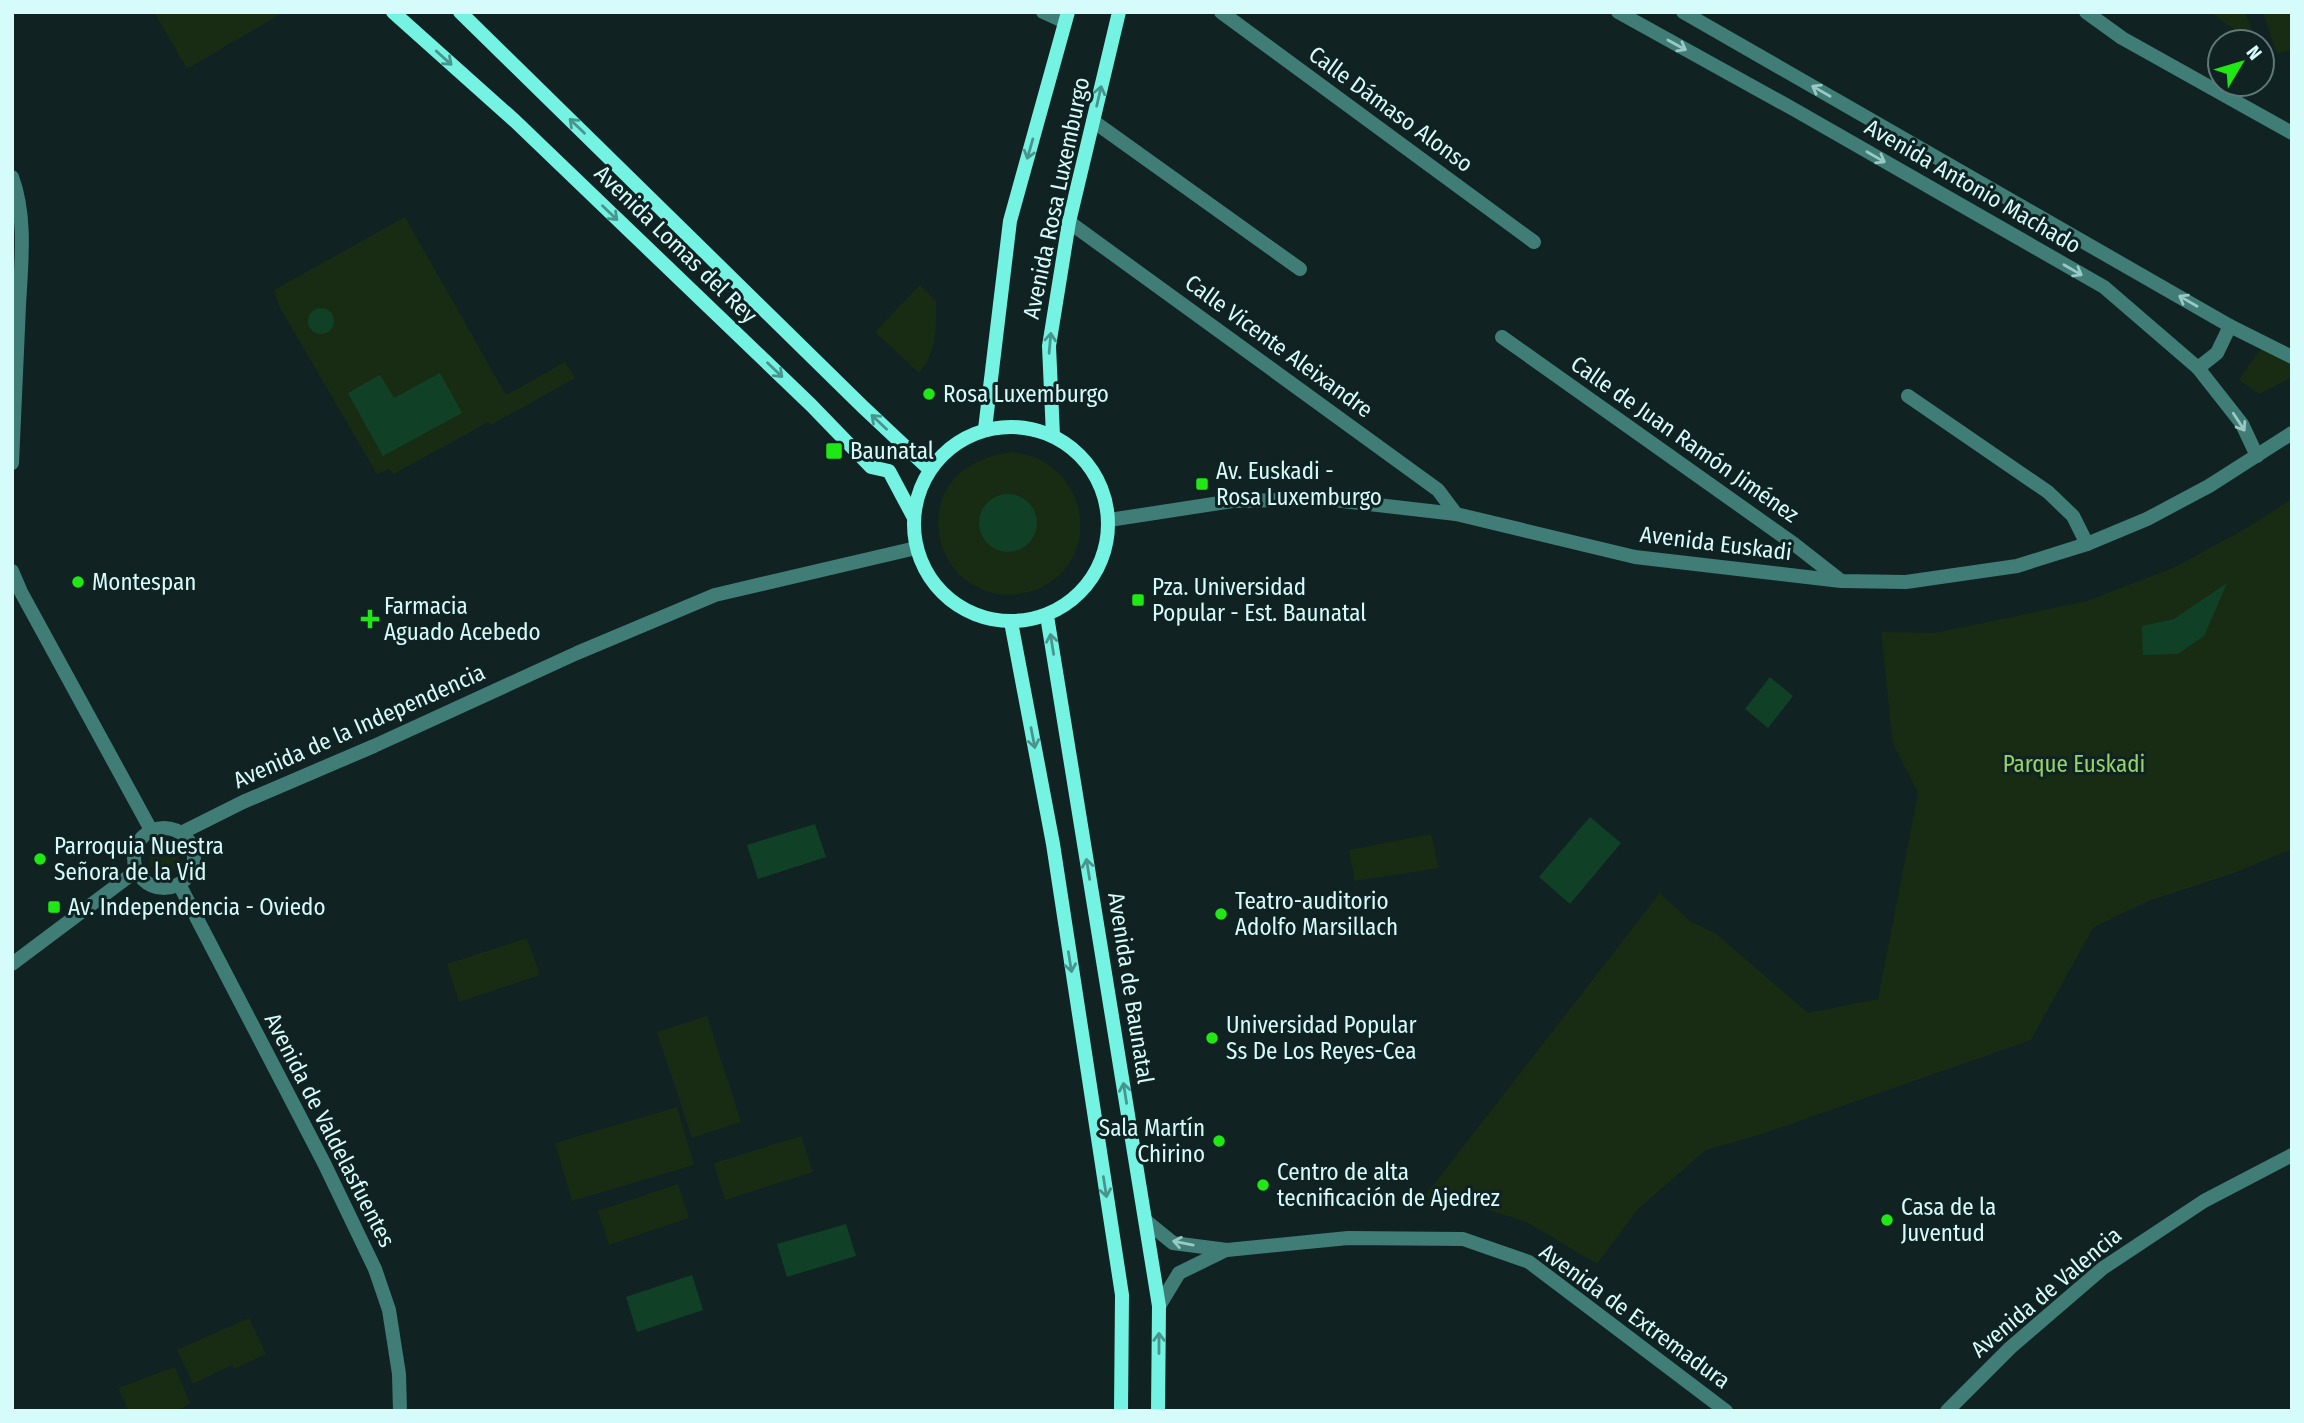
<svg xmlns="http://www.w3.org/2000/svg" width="2304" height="1423" font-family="'Fira Sans Condensed',sans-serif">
<rect width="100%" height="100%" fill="#102222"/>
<g fill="#182c14" fill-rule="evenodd">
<polygon points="154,12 284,12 187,69"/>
<polygon points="2210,12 2245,12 2257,42 2251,42"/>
<polygon points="2263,12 2292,12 2292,49 2277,54"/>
<path d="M405 217 506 395 565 362 575 378 491 425 488 422 394 474 389 469 377 474 279 306 274 290ZM380 376 394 399 348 393Z"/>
<path d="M920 285 936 301C936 331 938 348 919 373L875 332Z"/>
<polygon points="2261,348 2292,365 2292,377 2259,394 2239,380"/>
<path d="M1013 452C1021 454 1031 455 1039 459 1073 476 1090 517 1075 553 1067 571 1050 586 1032 591 934 620 890 466 1013 452ZM1025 499C1043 517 1039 541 1015 551L982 535 980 516Z"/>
<polygon points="2292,499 2292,849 2234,873 2146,902 2093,928 2031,1040 1762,1134 1706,1150 1638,1209 1597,1264 1527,1222 1482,1208 1424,1197 1660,893 1691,922 1714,932 1808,1013 1878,999 1918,793 1893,744 1881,632 1935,633 2087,601 2175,567 2245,529"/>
<polygon points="1431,834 1439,868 1355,881 1349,850"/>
<circle cx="164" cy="859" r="15"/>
<polygon points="527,938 540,975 459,1002 447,964"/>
<polygon points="707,1016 741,1122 692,1138 657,1032"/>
<polygon points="677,1107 694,1165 572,1201 555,1143"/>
<polygon points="801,1136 813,1172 725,1200 714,1163"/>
<polygon points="678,1184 689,1218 609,1245 598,1211"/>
<polygon points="249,1318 266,1354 234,1369 232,1365 193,1384 177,1350"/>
<polygon points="175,1367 190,1403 178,1411 129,1411 118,1388"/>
</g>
<g fill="#104127">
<circle cx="321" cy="321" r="13"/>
<polygon points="440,373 462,413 383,456 348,393 380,375 394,398"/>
<circle cx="1008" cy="523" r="29"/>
<polygon points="2227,583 2204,636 2178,654 2143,655 2142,626 2174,619"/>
<polygon points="1770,677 1793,696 1768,728 1745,709"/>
<polygon points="1590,817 1621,843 1570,904 1539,877"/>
<polygon points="815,824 826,857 758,879 747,845"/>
<polygon points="846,1224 856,1256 787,1277 777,1244"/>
<polygon points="692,1275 703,1310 637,1332 626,1297"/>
</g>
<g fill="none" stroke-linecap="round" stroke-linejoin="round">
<g stroke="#3f7d76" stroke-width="14">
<polyline points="1043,12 1065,22"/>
<polyline points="1221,12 1534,242"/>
<polyline points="1618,12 1795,110 2104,287 2198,368 2242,424 2257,456"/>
<polyline points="1683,12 2230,326 2292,357"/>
<polyline points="2086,12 2122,38 2292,133"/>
<polyline points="1093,121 1300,269"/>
<path d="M12 177C27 217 21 265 19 306 17 358 14 410 12 463"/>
<polyline points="1069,222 1438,490 1456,514"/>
<polyline points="1502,337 1794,544 1840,580"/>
<polyline points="2198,368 2217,353 2230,326"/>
<polyline points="1908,396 2048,492 2073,516 2087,544"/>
<polyline points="1109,520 1233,501 1325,499 1456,514 1635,557 1841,581 1906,582 2017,566 2087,544 2147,519 2209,486 2292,433"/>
<polyline points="12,571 21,592 151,830"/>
<circle cx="164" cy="858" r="30"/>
<polyline points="181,833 243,802 374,746 577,653 715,595 916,548"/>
<polyline points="179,884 324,1163 375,1269 389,1310 399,1374 400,1411"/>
<polyline points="12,964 136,871"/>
<polyline points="1146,1221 1173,1243 1227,1250 1348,1238 1463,1239 1529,1262 1726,1411"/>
<polyline points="1159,1306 1179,1273 1226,1250"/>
<polyline points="1947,1411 2010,1348 2103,1268 2204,1201 2292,1155"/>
</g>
<g stroke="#74f3e3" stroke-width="14">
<polyline points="393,12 515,121 811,405 871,467 889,471 913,516"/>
<polyline points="460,12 863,407 929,469"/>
<circle cx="1011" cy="524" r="97"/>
<polyline points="985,429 1010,221 1068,12"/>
<polyline points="1053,436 1049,346 1069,222 1119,12"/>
<polyline points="1047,616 1159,1306 1158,1411"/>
<polyline points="1011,622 1053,844 1122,1295 1121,1411"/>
</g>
</g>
<defs><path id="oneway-shaft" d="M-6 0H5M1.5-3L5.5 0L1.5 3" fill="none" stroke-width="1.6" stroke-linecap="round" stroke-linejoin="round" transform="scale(1.75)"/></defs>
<g stroke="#99c9c5">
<use href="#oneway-shaft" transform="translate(1677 45) rotate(29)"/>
<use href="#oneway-shaft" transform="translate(1821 91) rotate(-150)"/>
<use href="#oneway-shaft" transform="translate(1876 157) rotate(30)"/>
<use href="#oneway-shaft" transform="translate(2073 270) rotate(30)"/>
<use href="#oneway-shaft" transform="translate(2188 301) rotate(-150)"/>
<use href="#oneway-shaft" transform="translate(2239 422) rotate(57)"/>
<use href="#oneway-shaft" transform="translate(1183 1243) rotate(-169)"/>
</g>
<g stroke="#47958c">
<use href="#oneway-shaft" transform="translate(444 58) rotate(42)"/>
<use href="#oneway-shaft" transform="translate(1099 96) rotate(-77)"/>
<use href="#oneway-shaft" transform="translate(577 126) rotate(-136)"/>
<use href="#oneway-shaft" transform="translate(1030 149) rotate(106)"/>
<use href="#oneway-shaft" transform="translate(610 213) rotate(44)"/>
<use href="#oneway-shaft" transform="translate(1050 343) rotate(-85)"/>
<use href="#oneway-shaft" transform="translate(775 370) rotate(44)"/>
<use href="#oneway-shaft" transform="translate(879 422) rotate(-137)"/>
<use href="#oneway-shaft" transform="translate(1052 644) rotate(-99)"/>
<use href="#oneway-shaft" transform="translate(1033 738) rotate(79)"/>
<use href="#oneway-shaft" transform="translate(1088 869) rotate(-99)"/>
<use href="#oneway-shaft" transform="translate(1070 962) rotate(81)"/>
<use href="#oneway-shaft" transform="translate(1125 1093) rotate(-99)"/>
<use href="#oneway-shaft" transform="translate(1105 1187) rotate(81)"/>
<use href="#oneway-shaft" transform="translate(1159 1343) rotate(-90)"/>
</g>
<g fill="#1fe814" stroke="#102222" stroke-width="2.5">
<circle cx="929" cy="394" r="7"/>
<rect x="825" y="442" width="18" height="18" rx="3.5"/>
<rect x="1195" y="477" width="14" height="14" rx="3.5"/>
<circle cx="78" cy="582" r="7"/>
<rect x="1131" y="593" width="14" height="14" rx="3.5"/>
<path d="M366.5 608.5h7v7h7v7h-7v7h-7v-7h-7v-7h7z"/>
<circle cx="40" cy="859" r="7"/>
<rect x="47" y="900" width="14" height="14" rx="3.5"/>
<circle cx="1221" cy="914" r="7"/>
<circle cx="1212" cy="1038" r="7"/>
<circle cx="1219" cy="1141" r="7"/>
<circle cx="1263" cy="1185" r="7"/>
<circle cx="1887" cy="1220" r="7"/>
</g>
<g text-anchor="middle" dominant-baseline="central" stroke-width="6" stroke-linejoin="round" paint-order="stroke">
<g font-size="23" fill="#d5fbfa" stroke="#102222">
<text transform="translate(1391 109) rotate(36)">Calle Dámaso Alonso</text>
<text transform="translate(1973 186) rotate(30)">Avenida Antonio Machado</text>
<text transform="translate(1056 198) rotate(-78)">Avenida Rosa Luxemburgo</text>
<text transform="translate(676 244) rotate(44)">Avenida Lomas del Rey</text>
<text transform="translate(1279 346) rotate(36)">Calle Vicente Aleixandre</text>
<text transform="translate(1685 439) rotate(35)">Calle de Juan Ramón Jiménez</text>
<text transform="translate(1716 543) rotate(7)">Avenida Euskadi</text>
<text transform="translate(359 726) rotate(-24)">Avenida de la Independencia</text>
<text transform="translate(1131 988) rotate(81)">Avenida de Baunatal</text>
<text transform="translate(330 1130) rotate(63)">Avenida de Valdelasfuentes</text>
<text transform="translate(2046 1292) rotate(-40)">Avenida de Valencia</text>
<text transform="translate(1635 1316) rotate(36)">Avenida de Extremadura</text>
</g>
<g font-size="23" fill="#d5fbfa" stroke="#102222" text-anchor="start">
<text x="943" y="394">Rosa Luxemburgo</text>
<text x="850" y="451">Baunatal</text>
<text x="1216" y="471">Av. Euskadi -<tspan x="1216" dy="26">Rosa Luxemburgo</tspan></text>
<text x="92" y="582">Montespan</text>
<text x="1152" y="587">Pza. Universidad<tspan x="1152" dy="26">Popular - Est. Baunatal</tspan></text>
<text x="384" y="606">Farmacia<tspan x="384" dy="26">Aguado Acebedo</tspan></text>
<text x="54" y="846">Parroquia Nuestra<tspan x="54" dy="26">Señora de la Vid</tspan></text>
<text x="1235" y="901">Teatro-auditorio<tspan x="1235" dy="26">Adolfo Marsillach</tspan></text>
<text x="68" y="907">Av. Independencia - Oviedo</text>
<text x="1226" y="1025">Universidad Popular<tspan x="1226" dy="26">Ss De Los Reyes-Cea</tspan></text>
<text x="1205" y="1128" text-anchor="end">Sala Martín<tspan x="1205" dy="26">Chirino</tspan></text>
<text x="1277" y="1172">Centro de alta<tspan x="1277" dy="26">tecnificación de Ajedrez</tspan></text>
<text x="1901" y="1207">Casa de la<tspan x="1901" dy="26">Juventud</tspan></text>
</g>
<g font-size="23" fill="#94d567" stroke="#102222">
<text x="2074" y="764">Parque Euskadi</text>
</g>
</g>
<rect width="2304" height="1423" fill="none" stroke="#d5fbfa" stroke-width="28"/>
<g transform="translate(2241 63) rotate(52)"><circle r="33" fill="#102222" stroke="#5f7978" stroke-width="2"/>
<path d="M0-5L12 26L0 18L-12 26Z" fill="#1fe814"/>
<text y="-10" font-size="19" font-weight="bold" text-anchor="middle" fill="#d5fbfa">N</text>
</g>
</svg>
